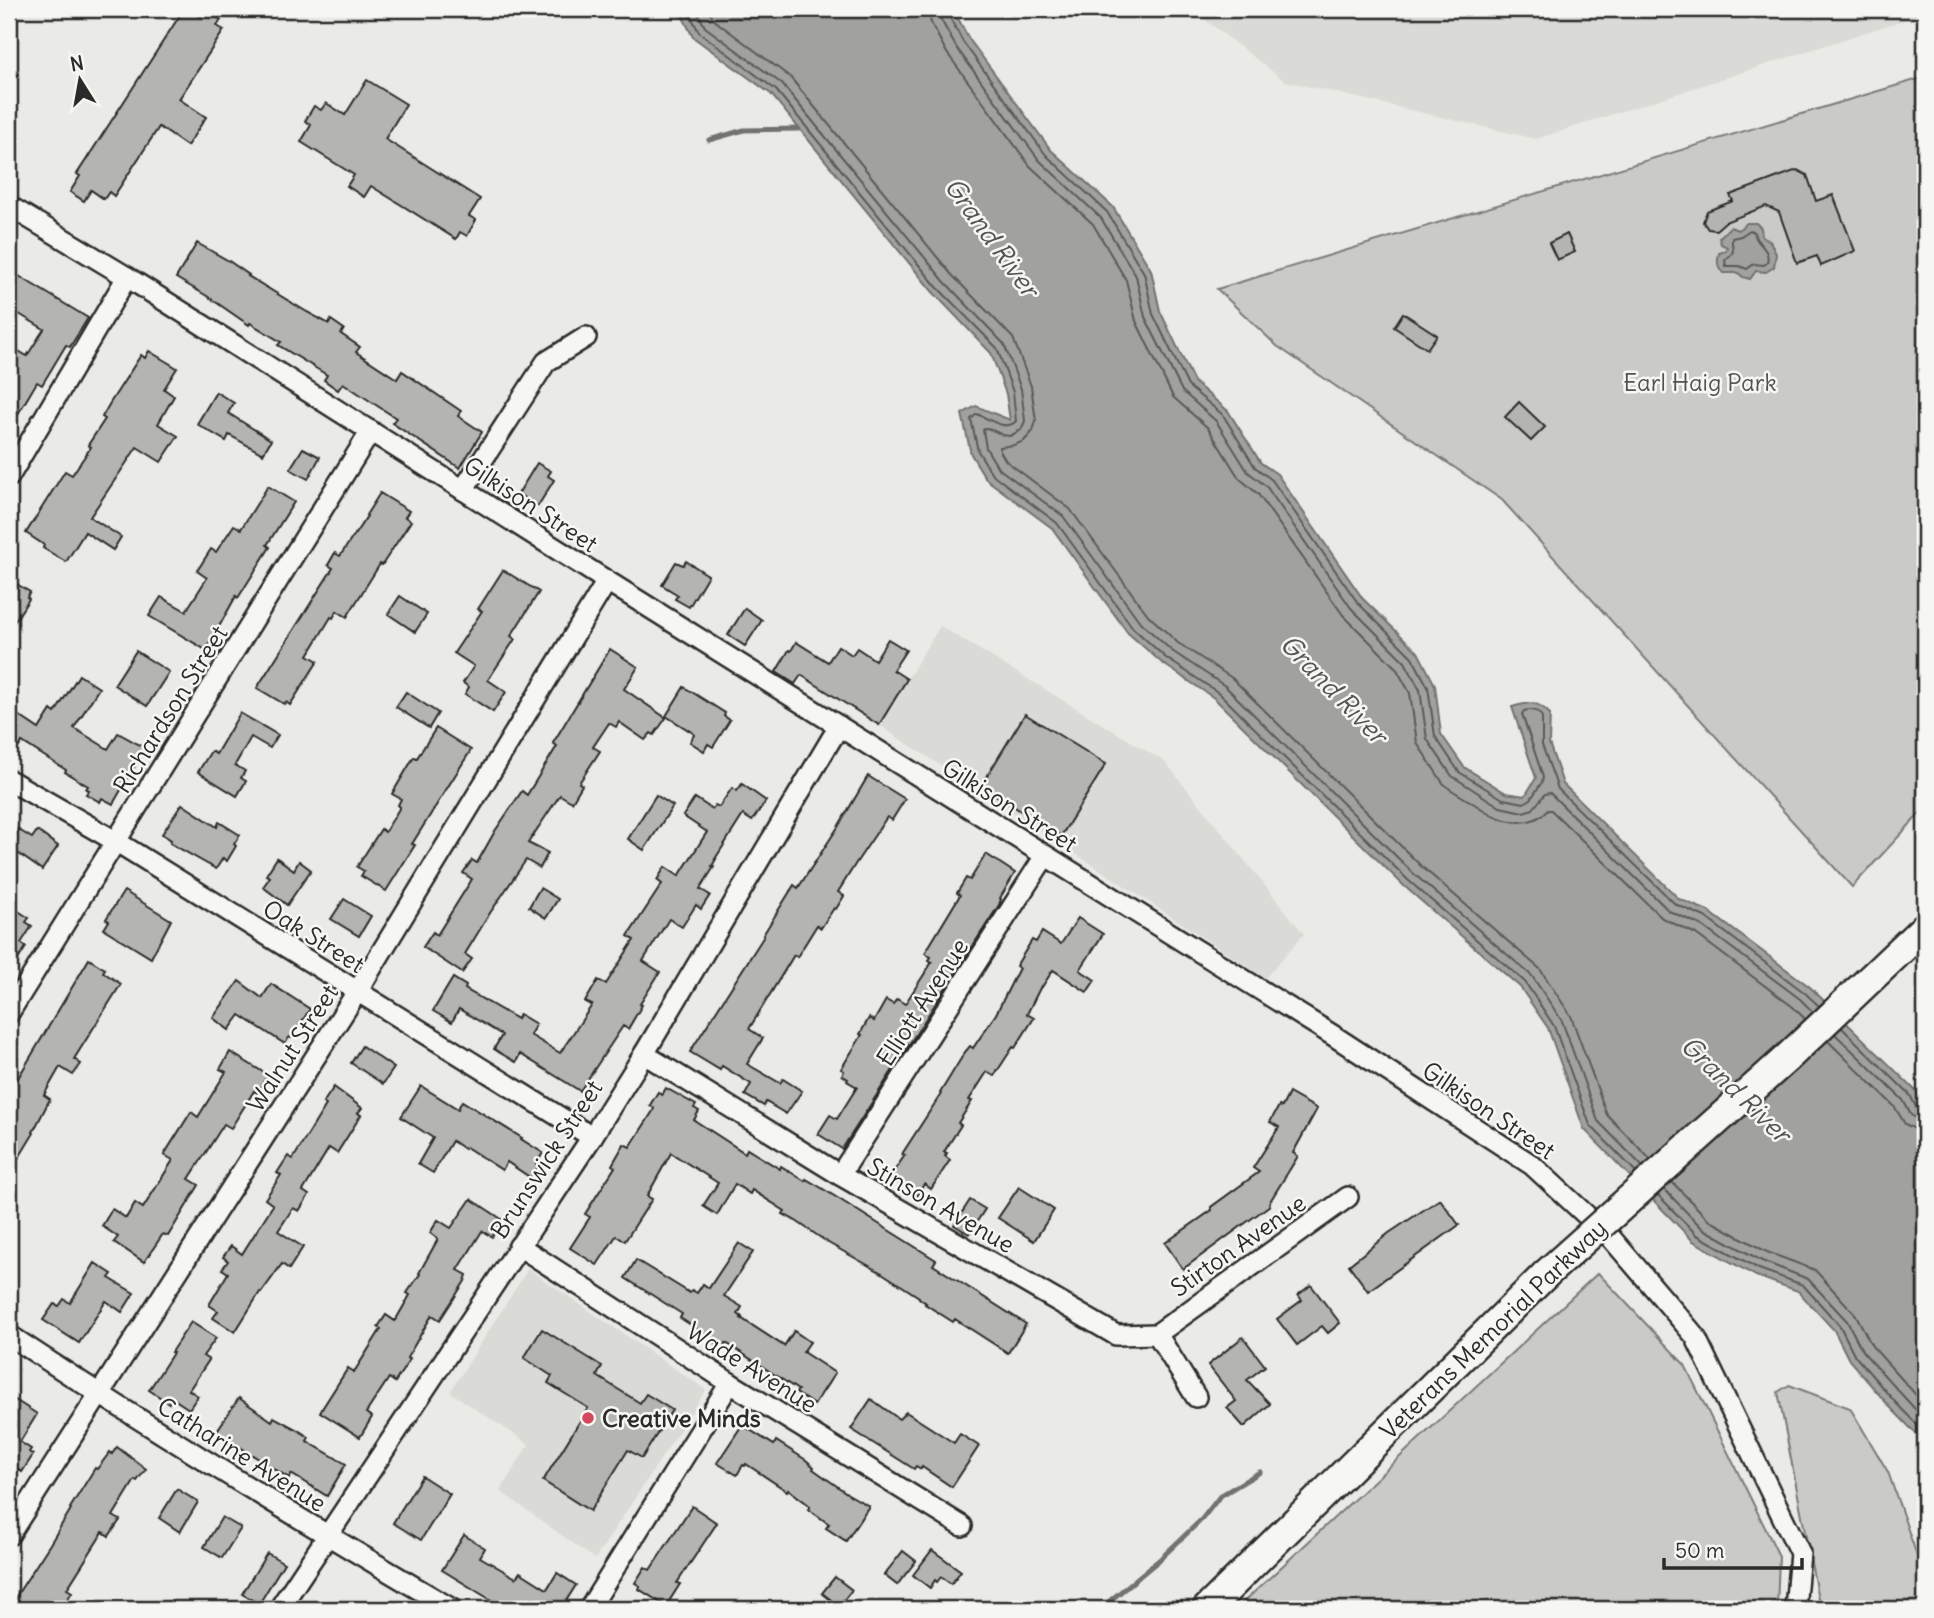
<svg xmlns="http://www.w3.org/2000/svg" width="1934" height="1618" font-family="Delius,sans-serif">
<rect width="100%" height="100%" fill="#eaeae6"/>
<filter id="ink" filterUnits="userSpaceOnUse"><feTurbulence type="fractalNoise" baseFrequency=".0143" numOctaves="2"/><feDisplacementMap in="SourceGraphic" scale="14" xChannelSelector="R" yChannelSelector="G"/><feConvolveMatrix kernelMatrix="1 2 1 2 8 2 1 2 1" color-interpolation-filters="sRGB"/></filter>
<g filter="url(#ink)">
<g fill="#dadad6">
<polygon points="1191,9 1925,9 1925,13 1536,139 1285,81"/>
<polygon points="940,626 1165,762 1304,934 1265,978 879,725"/>
<polygon points="528,1269 706,1390 595,1559 500,1491 529,1444 450,1392"/>
</g>
<g fill="#cacac7" stroke="#7a7a79" stroke-width="2">
<polygon points="1925,77 1925,808 1852,887 1502,500 1277,346 1217,289"/>
<polygon points="1598,1273 1685,1365 1779,1556 1777,1609 1236,1609"/>
<polygon points="1789,1385 1850,1408 1888,1472 1925,1579 1925,1609 1820,1609 1778,1392"/>
</g>
<g fill="#a1a19e" stroke="#727270" stroke-width="2">
<path d="M679 9H953L969 39 1051 150 1113 207 1151 270 1160 311 1194 382 1228 411 1261 463 1277 474 1363 599 1418 652 1435 685 1441 734 1464 767 1506 793 1525 796 1536 778 1512 707C1530 702 1537 700 1550 714L1549 743 1563 784 1679 899 1708 911 1810 987 1916 1091 1925 1111V1443L1890 1407 1849 1360 1834 1330 1798 1291 1756 1276 1693 1241 1584 1129 1548 1028 1520 987 1403 885 1214 698 1162 663 1128 633 1052 528 986 479 971 454 962 414 976 406 1010 420 1006 394 991 353 932 291 771 94 693 37Z"/>
<path d="M1747 223H1756L1761 228 1762 237 1770 241 1776 254 1774 267 1766 272 1756 271 1750 279 1743 277 1738 273H1724C1717 267 1717 262 1719 253L1726 251 1727 247 1721 244 1719 238 1730 227 1738 230Z"/>
</g>
<g fill="none" stroke-linecap="round" stroke-linejoin="round">
<g stroke="#5a5a59" stroke-width="2">
<path d="M687 9 699 32 776 90 937 287 997 348 1013 392 1016 421C1006 432 989 419 977 414L971 419 978 451 992 474 1057 523 1133 628 1166 658 1219 693 1408 880 1525 982 1554 1026 1590 1125 1636 1172"/>
<polyline points="696,9 705,27 782,84 944,281 1004,344 1021,389 1025,421 1021,430 1010,436 1003,435 987,428 983,430 986,448 998,468 1063,516 1140,622 1172,651 1225,686 1414,874 1532,976 1562,1021 1598,1121 1642,1166"/>
<polyline points="708,9 714,20 790,77 951,274 1013,338 1031,386 1036,421 1033,431 1024,441 1014,445 1000,447 1000,451 1006,461 1070,509 1148,615 1178,643 1232,678 1421,866 1540,969 1571,1016 1607,1115 1650,1159"/>
<path d="M928 9 931 23 947 53 1030 166 1093 224 1126 280 1136 321 1173 397 1208 428 1239 478 1258 494 1343 615 1396 668 1410 693 1417 743 1443 783 1450 789 1492 815C1511 824 1533 826 1548 810H1551L1662 918 1696 934 1793 1007 1805 1019"/>
<polyline points="938,9 940,18 956,47 1039,160 1101,218 1136,276 1145,317 1182,391 1216,421 1248,472 1266,486 1351,608 1405,662 1420,690 1427,739 1452,776 1500,807 1523,812 1533,809 1545,794 1550,793 1669,911 1701,925 1800,999 1813,1012"/>
<path d="M947 9 948 14 963 42 1046 155 1107 212 1144 273 1153 314 1188 386 1223 415 1255 467 1272 480 1358 603 1412 657 1428 687 1435 736 1459 772 1503 799 1524 803 1531 799 1542 782 1543 777 1522 714 1524 711C1531 709 1538 710 1542 717V745L1558 789 1675 904 1705 917 1805 993 1819 1006"/>
<path d="M1750 230 1754 232C1756 246 1771 247 1767 263L1764 265 1754 264 1747 269 1739 266H1726L1725 260C1738 250 1731 251 1732 238L1741 236Z"/>
<polyline points="1842,1028 1910,1095 1917,1109 1925,1111"/>
<polyline points="1835,1034 1903,1100 1911,1115 1918,1119 1925,1120"/>
<polyline points="1828,1041 1894,1106 1905,1124 1915,1129 1925,1130"/>
<polyline points="1672,1182 1709,1220 1767,1252 1815,1270 1856,1315 1872,1346 1925,1405"/>
<polyline points="1664,1189 1702,1228 1762,1261 1808,1279 1847,1321 1863,1352 1925,1420"/>
<polyline points="1658,1195 1697,1235 1759,1269 1803,1285 1840,1326 1855,1356 1895,1402 1925,1433"/>
</g>
<g stroke="#727270" stroke-width="5">
<polyline points="709,140 744,130 799,129"/>
<polyline points="1100,1609 1159,1560 1202,1519 1220,1496 1260,1472"/>
</g>
</g>
<g fill="#b4b4b1" stroke="#2b2b2b" stroke-width="2">
<polygon points="184,9 189,9 201,17 206,10 221,20 217,26 224,30 179,99 206,117 187,146 159,127 114,196 109,192 104,199 91,190 84,201 70,192 80,176 77,174"/>
<polygon points="367,80 406,104 385,139 480,199 469,216 476,220 467,236 460,232 456,239 371,186 364,197 347,186 354,175 301,142 311,125 305,121 314,106 321,110 326,103 345,115"/>
<polygon points="1797,170 1807,175 1816,201 1833,195 1855,251 1821,266 1817,256 1797,263 1779,212 1766,206 1725,222 1716,230 1708,229 1703,222 1707,211 1733,201 1730,195"/>
<polygon points="1567,234 1575,252 1557,260 1549,243"/>
<polygon points="197,243 229,261 249,275 248,276 307,312 329,324 331,320 344,329 341,334 360,347 356,352 397,379 402,371 461,411 458,416 482,432 460,468 392,423 396,418 379,407 343,383 338,390 324,380 327,375 278,345 281,342 250,323 249,325 207,296 176,278"/>
<polygon points="9,270 88,318 70,347 66,345 42,385 37,382 9,429 9,360 15,349 27,356 44,329 9,308"/>
<polygon points="1403,313 1437,335 1427,349 1394,327"/>
<polygon points="149,351 177,368 164,389 174,396 158,424 178,436 161,462 137,447 90,517 121,537 113,550 85,532 66,562 43,548 44,545 26,533 65,471 72,475 91,447 88,445 105,419 102,417 110,403 141,355 145,358"/>
<polygon points="216,392 234,403 228,413 271,440 263,454 229,435 226,441 197,424"/>
<polygon points="1519,402 1545,427 1531,441 1505,417"/>
<polygon points="303,448 320,457 308,479 290,469"/>
<polygon points="537,463 551,471 548,476 554,480 538,506 518,494"/>
<polygon points="268,486 294,502 267,545 270,547 238,598 236,596 206,650 149,616 161,597 186,611 207,578 197,571 211,549 216,552 234,525 241,529"/>
<polygon points="380,493 409,511 405,517 411,521 382,565 380,564 347,617 337,611 333,618 331,617 308,655 318,661 290,705 286,702 284,704 257,688 333,568 328,565 335,553 340,556 367,516 366,515"/>
<polygon points="686,561 708,575 689,607 675,599 678,595 662,585 676,562 683,565"/>
<polygon points="503,570 539,592 511,636 515,639 488,680 506,692 493,712 465,694 469,687 463,683 474,666 454,653 482,611 478,609"/>
<polygon points="15,583 30,592 27,597 29,599 9,630 9,592"/>
<polygon points="400,596 427,614 415,632 388,614"/>
<polygon points="745,608 762,620 745,646 728,635"/>
<polygon points="888,639 906,650 893,670 907,679 879,725 801,675 795,684 776,672 789,650 791,651 796,642 828,662 838,646 852,655 857,648 875,660"/>
<polygon points="610,649 638,667 624,689 666,718 654,735 651,733 645,740 619,722 616,727 609,723 593,747 600,751 579,783 582,785 572,802 560,795 528,843 548,853 540,868 526,860 490,913 465,954 472,959 462,973 423,947 433,932 437,935 472,879 463,873 472,860 477,863 495,831 522,791 527,795 557,746 553,743"/>
<polygon points="136,651 169,672 147,706 114,685"/>
<polygon points="79,675 99,688 74,728 108,749 118,733 145,748 113,804 102,798 100,802 86,794 89,790 86,789 88,786 65,772 66,770 22,742 19,747 9,741 9,709 39,729 51,710 55,713"/>
<polygon points="684,687 725,713 724,716 730,720 713,747 708,744 704,751 690,742 694,735 693,733 666,716"/>
<polygon points="406,692 438,713 429,728 396,707"/>
<polygon points="240,713 278,735 270,748 251,737 235,765 245,771 241,778 246,781 237,796 198,772 211,751 216,754"/>
<polygon points="1025,714 1106,764 1061,836 981,786"/>
<polygon points="436,728 471,750 412,844 415,845 386,891 361,876 364,871 357,867 381,829 385,832 400,807 398,805 401,799 392,794 414,757 417,758"/>
<polygon points="868,776 905,799 892,820 887,817 856,863 838,892 844,896 836,909 834,908 821,928 817,925 797,957 794,955 749,1029 763,1038 747,1064 780,1083 783,1079 802,1091 786,1114 766,1102 764,1106 745,1095 751,1084 722,1066 720,1070 690,1052 764,936 763,935 789,893 794,885 798,888 838,827"/>
<polygon points="742,784 766,801 752,821 743,815 715,859 716,859 712,866 714,867 700,889 710,895 701,909 696,905 682,927 669,919 643,961 660,972 640,1004 642,1005 628,1029 623,1026 580,1091 520,1054 516,1062 500,1053 494,1049 502,1035 459,1009 452,1022 433,1011 453,978 466,986 465,989 517,1019 519,1014 536,1024 530,1035 560,1053 592,1005 585,1002 598,980 606,984 634,940 628,936 662,884 657,880 665,867 679,876 707,832 683,816 695,798 712,809 715,805 719,807 732,788 737,791"/>
<polygon points="656,795 673,806 644,850 628,839"/>
<polygon points="182,804 217,827 219,822 240,835 234,844 236,846 227,861 223,858 216,869 170,843 171,840 162,834"/>
<polygon points="9,824 32,838 37,831 58,846 42,870 9,847"/>
<polygon points="986,854 1015,873 1000,898 1001,899 999,905 842,1149 818,1134 830,1115 837,1119 857,1087 847,1081 848,1079 842,1075 844,1071 841,1069 862,1035 860,1034 869,1018 874,1021 886,1000 893,1004 897,999 905,1004 932,962 929,960 931,957 925,953 960,895 957,893 966,878 970,880"/>
<polygon points="277,858 294,870 299,861 311,870 287,905 263,887 270,877 266,875"/>
<polygon points="540,888 558,899 546,918 529,907"/>
<polygon points="124,891 171,920 151,958 104,929 109,921 106,919"/>
<polygon points="344,899 371,916 359,936 331,919"/>
<polygon points="9,905 29,918 26,922 32,926 21,943 26,947 9,974"/>
<polygon points="1078,918 1103,934 1080,970 1095,980 1087,992 1053,970 1042,987 1041,986 1027,1014 1034,1018 1015,1048 1013,1047 994,1076 987,1072 969,1100 972,1101 958,1123 961,1125 944,1152 947,1153 945,1156 950,1160 931,1189 924,1184 917,1196 890,1177 905,1155 902,1154 941,1094 940,1093 965,1052 970,1046 973,1048 996,1014 1019,968 1016,966 1032,940 1036,942 1042,932 1061,944"/>
<polygon points="89,959 105,969 103,972 121,984 74,1059 81,1064 73,1075 60,1067 44,1095 50,1099 33,1132 34,1133 9,1174 9,1093"/>
<polygon points="239,981 262,998 271,984 310,1009 291,1038 289,1037 285,1044 240,1015 229,1030 213,1018"/>
<polygon points="362,1046 394,1068 383,1084 351,1063"/>
<polygon points="230,1052 268,1075 257,1093 254,1091 231,1128 224,1124 189,1179 199,1185 168,1236 163,1234 144,1262 114,1242 118,1237 102,1226 112,1209 126,1218 135,1203 143,1208 173,1160 164,1155 191,1112 198,1117 226,1072 220,1069"/>
<polygon points="421,1086 458,1109 462,1101 522,1138 521,1139 543,1153 536,1164 539,1166 531,1178 507,1162 502,1170 466,1147 464,1149 452,1141 433,1173 418,1164 433,1138 401,1117"/>
<polygon points="334,1087 362,1108 358,1113 361,1115 337,1153 329,1148 303,1191 309,1195 299,1211 293,1208 278,1231 303,1247 289,1269 282,1264 261,1293 260,1292 235,1332 213,1318 218,1311 209,1305 228,1273 222,1269 228,1261 223,1257 231,1246 242,1254 273,1205 265,1199 281,1175 277,1173 288,1156 293,1159 326,1105 323,1103"/>
<polygon points="666,1088 696,1105 694,1108 699,1111 694,1120 745,1153 747,1149 780,1169 781,1166 805,1181 806,1179 820,1187 936,1260 933,1265 1026,1324 1008,1353 955,1319 953,1322 925,1304 926,1303 919,1298 919,1297 882,1273 830,1244 796,1221 783,1214 785,1211 752,1190 750,1194 735,1184 717,1215 703,1206 718,1183 671,1153 647,1196 652,1199 625,1241 616,1236 597,1265 570,1248 590,1217 585,1214 615,1167 612,1165 624,1144 630,1147 653,1111 654,1108 650,1105 658,1092 662,1095"/>
<polygon points="1289,1093 1317,1109 1293,1153 1298,1156 1269,1203 1270,1205 1183,1269 1165,1243 1212,1210 1211,1207 1259,1172 1253,1168 1279,1127 1270,1122 1279,1106 1282,1107"/>
<polygon points="1019,1187 1054,1210 1034,1241 998,1218"/>
<polygon points="471,1199 503,1220 492,1237 482,1231 458,1270 467,1275 465,1281 440,1320 432,1315 407,1358 410,1359 395,1382 389,1378 366,1413 372,1417 360,1437 320,1412 348,1368 354,1372 381,1329 378,1327 386,1315 395,1321 410,1295 407,1293 420,1274 419,1273 438,1239 430,1233 438,1220 451,1228"/>
<polygon points="1440,1199 1459,1225 1368,1291 1349,1265 1389,1233"/>
<polygon points="970,1200 985,1209 969,1234 954,1225"/>
<polygon points="739,1243 753,1252 724,1296 742,1307 738,1314 742,1317 741,1318 784,1346 794,1331 810,1342 803,1352 835,1373 814,1405 796,1393 798,1390 726,1343 723,1348 704,1336 705,1334 680,1318 682,1314 625,1278 636,1260 690,1293 692,1290 697,1293 703,1284 709,1288"/>
<polygon points="95,1263 112,1274 109,1278 134,1293 122,1312 106,1301 79,1343 43,1320 54,1304 59,1306 64,1299 70,1303"/>
<polygon points="1311,1285 1340,1323 1328,1333 1322,1326 1297,1345 1277,1319 1302,1300 1298,1295"/>
<polygon points="191,1322 216,1338 203,1356 209,1360 189,1390 198,1396 189,1409 172,1398 169,1403 149,1390 173,1353 171,1352"/>
<polygon points="542,1329 602,1366 597,1376 640,1403 646,1394 672,1410 642,1458 628,1450 590,1511 543,1481 588,1408 548,1383 552,1376 524,1358"/>
<polygon points="1243,1337 1265,1366 1247,1380 1270,1404 1244,1427 1227,1408 1236,1401 1208,1365"/>
<polygon points="9,1396 37,1414 20,1442 31,1449 29,1452 33,1455 22,1472 9,1463"/>
<polygon points="239,1398 272,1421 274,1417 298,1430 309,1437 307,1441 346,1464 327,1496 291,1474 289,1478 216,1432"/>
<polygon points="871,1399 899,1419 906,1412 954,1443 960,1434 979,1446 952,1487 922,1467 921,1469 916,1466 914,1469 851,1429"/>
<polygon points="742,1425 774,1445 776,1441 806,1460 814,1467 813,1469 848,1494 869,1506 846,1541 826,1528 829,1524 808,1509 810,1506 788,1489 787,1491 746,1464 745,1466 743,1465 737,1475 717,1463"/>
<polygon points="117,1447 146,1469 137,1481 135,1480 113,1516 120,1520 109,1536 103,1532 67,1589 72,1592 61,1609 9,1609 9,1607 50,1544 71,1509 70,1508 95,1468 97,1469 110,1452 112,1454"/>
<polygon points="422,1476 450,1494 421,1540 393,1523"/>
<polygon points="177,1489 198,1502 180,1532 159,1518"/>
<polygon points="692,1506 717,1523 677,1583 680,1584 666,1606 639,1589 640,1586 635,1583 645,1567 650,1570"/>
<polygon points="222,1517 241,1528 222,1558 204,1547"/>
<polygon points="464,1535 485,1548 480,1557 516,1578 520,1572 547,1589 557,1573 576,1585 561,1609 551,1609 533,1598 526,1609 506,1609 442,1570"/>
<polygon points="932,1550 961,1571 951,1584 941,1577 937,1582 935,1580 930,1588 913,1575"/>
<polygon points="903,1551 916,1561 897,1585 884,1575"/>
<polygon points="267,1553 284,1563 259,1604 242,1594"/>
<polygon points="835,1577 852,1590 839,1606 822,1593"/>
</g>
<g fill="none" stroke-linecap="round" stroke-linejoin="round">
<g stroke="#2b2b2b" stroke-width="24">
<g id="minor">
<polyline points="9,206 127,277 607,581 1334,1036 1532,1165 1612,1239 1695,1336 1800,1553 1795,1609"/>
<polyline points="9,477 127,277"/>
<polyline points="463,490 546,362 586,337"/>
<polyline points="9,780 117,842 592,1137"/>
<polyline points="9,1013 371,431"/>
<polyline points="644,1054 840,1175 1116,1335 1157,1334 1196,1397"/>
<polyline points="840,1175 1045,856"/>
<polyline points="519,1246 730,1383 962,1526"/>
<polyline points="1157,1334 1348,1197"/>
<path d="M9 1335C154 1431 302 1521 452 1609"/>
<polyline points="9,1535 357,992 607,581"/>
<polyline points="279,1609 592,1137 644,1054 839,726"/>
<polyline points="589,1609 730,1383"/>
</g>
</g>
<g stroke="#2b2b2b" stroke-width="33">
<g id="secondary">
<polyline points="1787,1058 1925,927"/>
<polyline points="1207,1609 1546,1274"/>
</g>
</g>
<use href="#minor" stroke="#f6f6f2" stroke-width="19"/>
<use href="#secondary" stroke="#f6f6f2" stroke-width="28"/>
<g stroke="#2b2b2b" stroke-width="33" stroke-linecap="butt">
<polyline id="secondary-bridge" points="1546,1274 1787,1058"/>
</g>
<use href="#secondary-bridge" stroke="#f6f6f2" stroke-width="28"/>
</g>
</g>
<circle fill="#d1495b" stroke="#f6f6f2" stroke-width="2.5" cx="588" cy="1418" r="7"/>
<g text-anchor="middle" dominant-baseline="central" stroke-width="5" stroke-linejoin="round" paint-order="stroke">
<g font-size="24" fill="#535352" stroke="#f6f6f2">
<text x="1700" y="382">Earl Haig Park</text>
</g>
<g font-size="24" fill="#2b2b2b" stroke="#f6f6f2">
<text transform="translate(531 504) rotate(33)">Gilkison Street</text>
<text transform="translate(170 709) rotate(-58)">Richardson Street</text>
<text transform="translate(1010 805) rotate(32)">Gilkison Street</text>
<text transform="translate(314 936) rotate(32)">Oak Street</text>
<text transform="translate(922 1002) rotate(-57)">Elliott Avenue</text>
<text transform="translate(292 1048) rotate(-57)">Walnut Street</text>
<text transform="translate(1489 1110) rotate(34)">Gilkison Street</text>
<text transform="translate(546 1159) rotate(-57)">Brunswick Street</text>
<text transform="translate(941 1205) rotate(30)">Stinson Avenue</text>
<text transform="translate(1238 1245) rotate(-35)">Stirton Avenue</text>
<text transform="translate(1493 1329) rotate(-44)">Veterans Memorial Parkway</text>
<text transform="translate(752 1367) rotate(32)">Wade Avenue</text>
<text transform="translate(242 1454) rotate(32)">Catharine Avenue</text>
</g>
<g font-size="24" font-weight="bold" fill="#2b2b2b" stroke="#f6f6f2" text-anchor="start">
<text x="602" y="1418">Creative Minds</text>
</g>
<g font-size="26" font-style="italic" fill="#545453" stroke="#f6f6f2">
<text transform="translate(992 237) rotate(54)">Grand River</text>
<text transform="translate(1334 689) rotate(46)">Grand River</text>
<text transform="translate(1736 1089) rotate(44)">Grand River</text>
</g>
</g>
<rect width="1934" height="1618" fill="none" stroke="#f6f6f2" stroke-width="35"/>
<rect x="18" y="18" width="1899" height="1583" fill="none" stroke="#2b2b2b" stroke-width="2.5" filter="url(#ink)"/>
<g transform="translate(80 80) rotate(349)" stroke="#f6f6f2" stroke-width="5" paint-order="stroke">
<path d="M0-5L12 26L0 18L-12 26Z" fill="#2b2b2b"/>
<text y="-10" font-size="19" font-weight="bold" text-anchor="middle" fill="#2b2b2b">N</text>
</g>
<path d="M1664 1558v10h138v-10" fill="none" stroke="#2b2b2b" stroke-width="3.5"/>
<text x="1675" y="1558" font-size="21" fill="#2b2b2b" stroke="#f6f6f2" stroke-width="5" paint-order="stroke">50 m</text>
</svg>
